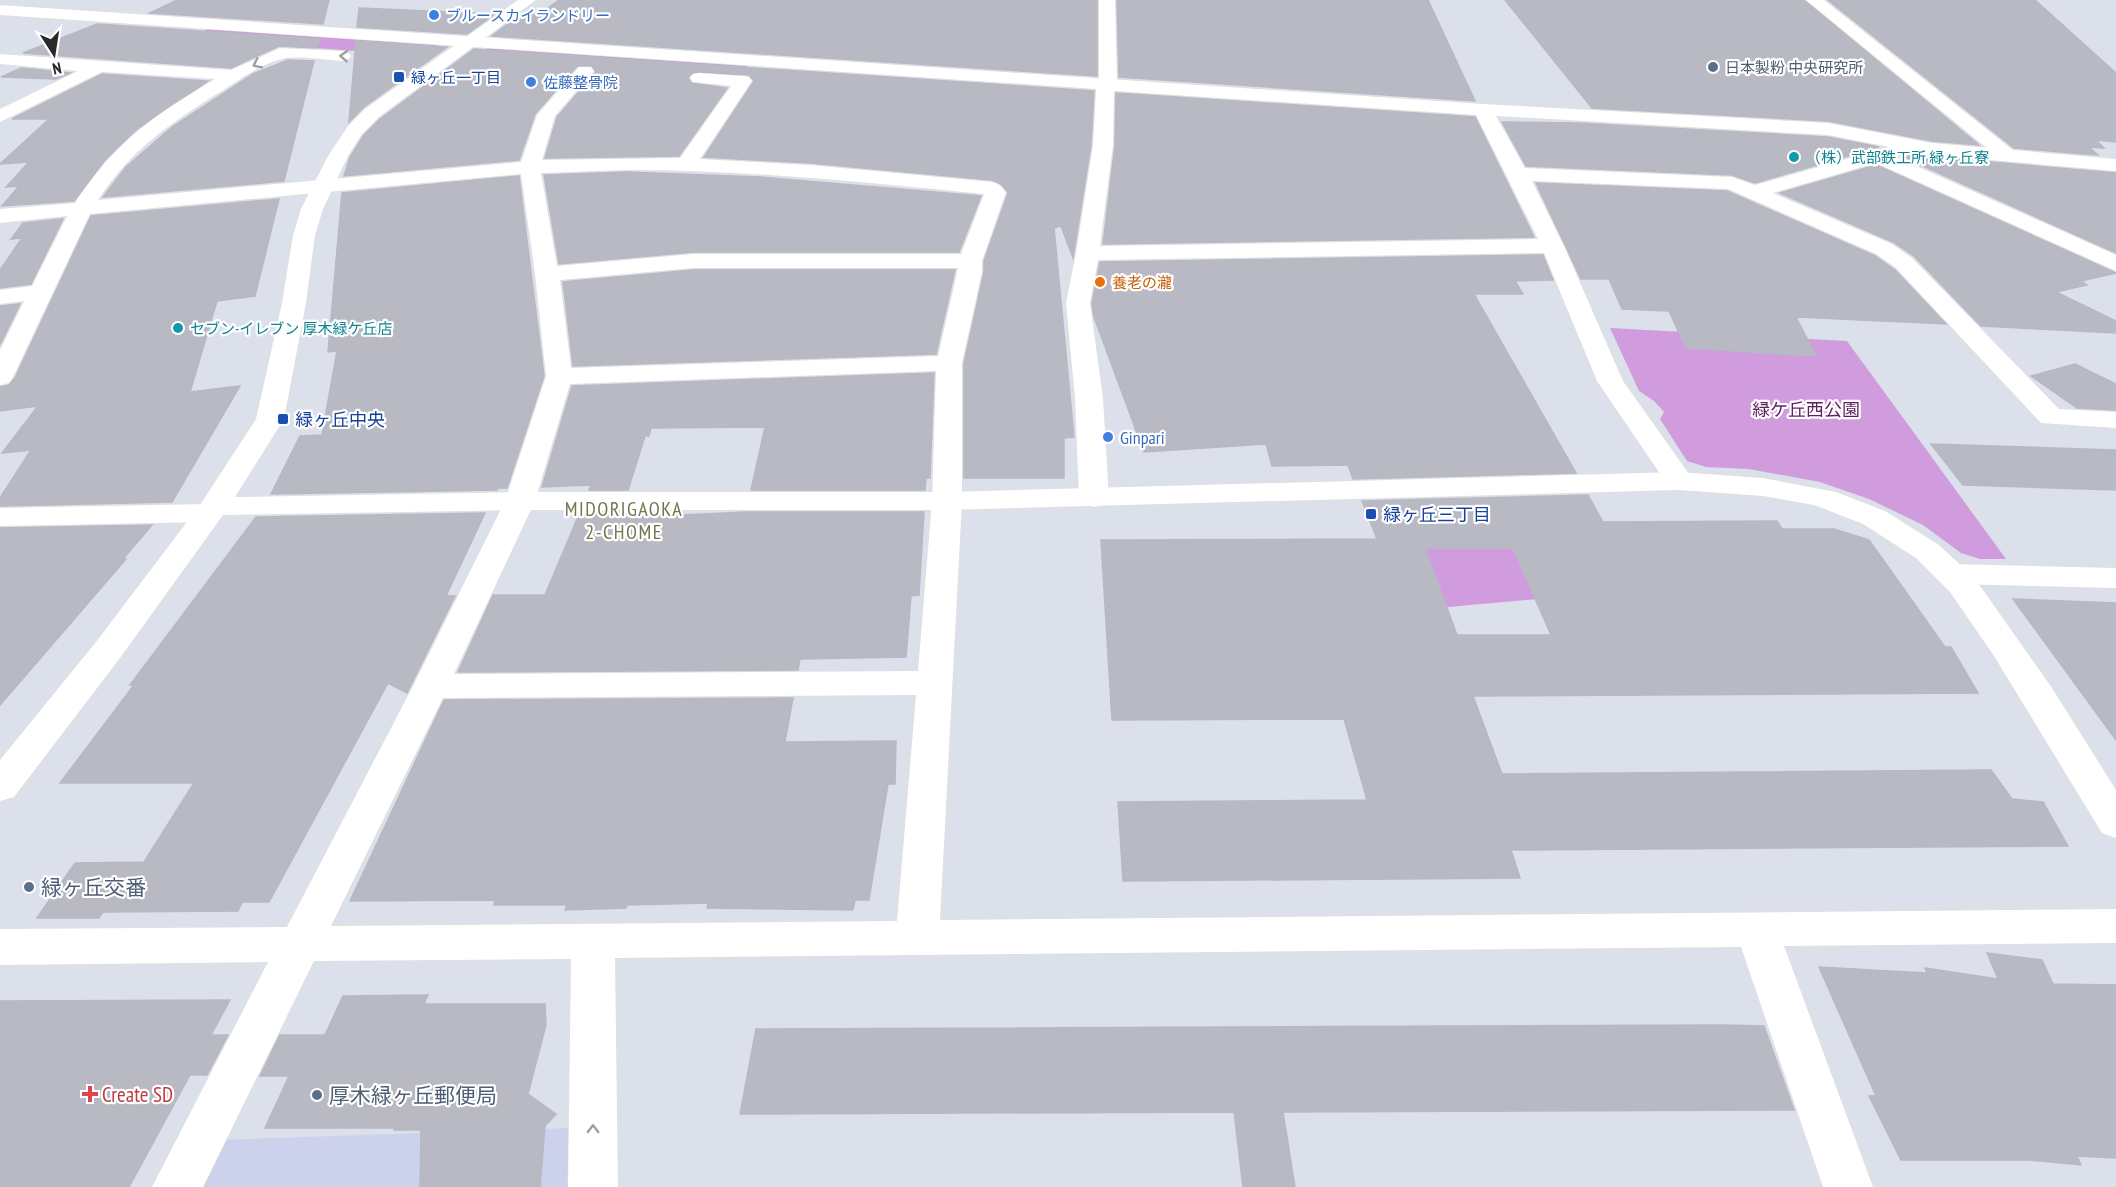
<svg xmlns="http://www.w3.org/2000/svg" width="2116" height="1187" font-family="'PT Sans Narrow','Noto Sans JP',sans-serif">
<rect width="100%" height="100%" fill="#dce0ea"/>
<polygon fill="#ccd2eb" points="570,1128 568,1187 197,1187 220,1140"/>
<g fill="#d09cdd">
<polygon points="208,29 435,45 441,47 428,56 187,39"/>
<polygon points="488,48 747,66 742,75 731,78 473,59"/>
<polygon points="1610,328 1847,341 2006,559 1980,559 1961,553 1923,525 1869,499 1820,482 1749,469 1706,467 1687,461 1660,419 1664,412 1654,401 1639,391"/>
<polygon points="1396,522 1512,548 1527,572 1561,597 1381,613"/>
</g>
<g fill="#b8b9c3" stroke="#b6b9c5" stroke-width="1.5" fill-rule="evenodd">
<polygon points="177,0 329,0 323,24 150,13"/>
<polygon points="559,0 1097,0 1097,76 492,36 520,15 538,15"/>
<polygon points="1117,0 1428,0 1475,101 1119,77"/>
<polygon points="1505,0 1804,0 1979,145 1932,141 1828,121 1592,108"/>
<polygon points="1828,0 2035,0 2116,73 2116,142 2096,140 2104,148 2089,147 2098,155 2014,148"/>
<polygon points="359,8 495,14 467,34 357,27"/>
<polygon points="97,24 320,39 317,48 279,46 231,68 23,53"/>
<polygon points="356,41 447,47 364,107 349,122"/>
<polygon points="474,49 1094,91 1091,145 1073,258 1061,226 1054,228 1074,437 1064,438 1064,478 964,478 964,363 984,272 984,261 1008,193 1001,184 992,180 810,163 704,157 754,81 749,75 699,71 693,72 688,77 691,83 727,88 679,156 545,158 557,117 596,72 591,65 577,66 535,114 519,160 344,176 350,157 364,135 380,119"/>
<polygon points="288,60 314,61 284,181 103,197 126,167 172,127 253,74"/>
<polygon points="21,68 70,73 56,79 1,77"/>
<polygon points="102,74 208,81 136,130 104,161 74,201 2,206 19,186 6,187 29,162 0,164 49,119 12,119"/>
<polygon points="1116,93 1475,117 1534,237 1103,244 1115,145"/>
<polygon points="1502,122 1578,123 1828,137 1879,147 1755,183 1732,175 1526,166"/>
<polygon points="1906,153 1932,157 2116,173 2116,253 1903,157"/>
<polygon points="1876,165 2116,273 2081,281 2087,285 2056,292 2116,321 2116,333 1981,326 1914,256 1893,242 1780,193"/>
<polygon points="626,172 760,177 981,196 959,252 693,252 559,264 544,175"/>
<polygon points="519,176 544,376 507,488 498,488 497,490 271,494 300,436 322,435 337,351 328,352 342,193"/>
<polygon points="1536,183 1727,191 1875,256 1895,270 1946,324 1796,317 1816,356 1686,348 1669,311 1622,309 1609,279 1581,279"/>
<polygon points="279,199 255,296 217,301 190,392 240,386 172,502 0,506 0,498 31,450 2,453 38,406 0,411 0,387 9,385 15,378 91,216"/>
<polygon points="63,219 31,284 0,288 0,270 22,238 11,239 23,223"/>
<polygon points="1543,255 1553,280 1515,281 1523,294 1474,294 1576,473 1353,479 1348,465 1272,466 1266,444 1144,452 1094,317 1092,303 1100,262"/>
<polygon points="693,270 955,270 936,354 573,366 563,282"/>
<polygon points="20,304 0,345 0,306"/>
<polygon points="2075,364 2116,384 2116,410 2077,408 2031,376"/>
<polygon points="934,373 930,478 926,478 925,490 751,490 765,427 651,428 649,436 645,436 628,490 589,490 591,485 542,487 572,386"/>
<polygon points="1931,444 2116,450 2116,490 1963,485"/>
<path d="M1588 495 1603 522 1777 521 1782 529H1834L1869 540 1945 647H1951L1978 693 1473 696 1502 774 1991 770 2012 799 2043 802 2068 846 1511 850 1520 878 1123 881 1118 802 1367 800 1344 719 1112 720 1101 540 1377 539 1362 501ZM1425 548H1513L1551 635H1457Z"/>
<polygon points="580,512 621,512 619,518 746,512 924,512 919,595 911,596 906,657 800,659 798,670 458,672 493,595 545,595"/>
<polygon points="485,513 446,596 455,596 407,693 388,683 269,902 242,902 238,911 103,912 99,918 37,918 75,863 144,862 194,783 60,783 134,685 130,685 256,517"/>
<polygon points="152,525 123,559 126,559 0,705 0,528"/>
<polygon points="2013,599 2116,603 2116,740"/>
<polygon points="793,698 785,742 896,741 895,784 888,784 869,900 855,900 853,910 707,908 708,903 627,905 626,908 565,910 567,905 494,905 495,900 350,901 444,700"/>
<polygon points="1987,953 2042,960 2053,984 2116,985 2116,1158 2077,1156 2081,1165 2030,1160 1901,1160 1869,1096 1876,1096 1819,967 1927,973 1925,968 1998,979"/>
<polygon points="428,995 424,1004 545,1004 546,1025 528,1094 556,1114 545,1126 540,1187 420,1187 421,1130 394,1130 395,1128 265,1128 289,1076 260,1076 280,1035 325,1035 343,996"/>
<polygon points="230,1000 211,1035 228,1035 207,1075 190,1075 129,1187 0,1187 0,1001"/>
<polygon points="1723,1025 1764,1026 1794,1110 1283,1112 1295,1187 1243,1187 1234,1112 740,1114 756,1029"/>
</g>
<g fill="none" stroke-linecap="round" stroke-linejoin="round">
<g stroke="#e1e0d1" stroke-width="1">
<g id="street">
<path d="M0 5 1483 104 1828 123 1932 143 2116 159V171L1932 155 1905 150 1903 155 1896 157 2116 255V271L1876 163 1773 193 1892 244 1912 258 2059 409 2116 412V428L2041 423 1896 268 1876 254 1728 189 1532 181 1564 246 1623 381 1694 481 1689 487 1679 490 1669 487 1597 381 1544 253 1098 260 1090 303 1103 398 1109 498 1105 504 1094 507 1083 504 1079 498 1075 398 1066 303 1076 253 1093 145 1096 89 0 15ZM1114 91 1476 115 1538 239 1100 246 1113 145ZM1496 116 1828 135 1889 147 1755 185 1732 177 1525 168Z"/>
<path d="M280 48 342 51 348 52 351 56 348 60 342 61C327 60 295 55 282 59 264 63 240 79 225 89 172 122 132 148 98 200L521 162 537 115 579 67H591L594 71 555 116 542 160 680 158 731 86 693 82 690 78 693 74 699 73 743 76 749 77 752 81 700 159 810 165 992 182C999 184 1001 186 1006 192L982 261V272L962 363V501L940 920 2116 909V943L1784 946 1873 1187H1823L1741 947 615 958 618 1187H568L571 959 314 961 203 1187H152L268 962 0 965V929L287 927 413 686 505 501 546 376 535 274 521 174 90 214 13 377 9 383 0 385V350L24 301 0 304V290L32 286 67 216 0 223V209L75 203C118 139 151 118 215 79L102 72 0 122V109L78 71 0 64V54L231 70ZM626 170C746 170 865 182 984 194L961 254H693L557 266 541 173ZM693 268H958L938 356 571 368 560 280ZM936 371 932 501 918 671 454 674 535 501 570 384ZM916 695 897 921 331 926 443 698Z"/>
<polygon points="208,504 219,507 223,513 219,519 208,522 0,526 0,508"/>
<polygon points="1953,564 2116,568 2116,588 1953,584 1942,581 1937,574 1942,567"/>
</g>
</g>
<g stroke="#e1e0d1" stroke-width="1">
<g id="secondary">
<polygon points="518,0 536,0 379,117 362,134 348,156 323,209 315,235 306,303 284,419 235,497 520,492 947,492 1679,472 1763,478 1836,492 1885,511 1939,545 1968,572 1983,590 2052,688 2116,790 2116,838 2102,833 1994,656 1950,592 1916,558 1863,524 1814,505 1763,496 1679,490 947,510 520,510 223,515 120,658 14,797 0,801 0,760 96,642 202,502 256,419 282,303 293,235 301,209 328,156 348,126 365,109"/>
<polygon points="1099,0 1115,0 1117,85 1114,89 1102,89 1099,85"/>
<polygon points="1806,0 1824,0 2014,151 2017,155 2014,159 2000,159"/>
</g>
</g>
<use href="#street" fill="#fff" fill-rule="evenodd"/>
<use href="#secondary" fill="#fff" fill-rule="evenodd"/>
</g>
<defs><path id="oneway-chevron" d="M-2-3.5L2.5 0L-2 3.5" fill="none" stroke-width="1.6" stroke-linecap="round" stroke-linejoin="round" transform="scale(1.5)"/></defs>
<g stroke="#9f9f9f">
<use href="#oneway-chevron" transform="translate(344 56) rotate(-177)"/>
<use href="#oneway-chevron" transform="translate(257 64) rotate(154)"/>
<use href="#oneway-chevron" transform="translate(593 1129) rotate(-90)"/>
</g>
<g fill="#3f7fe0" stroke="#fff" stroke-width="2">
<circle cx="434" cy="15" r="6"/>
<circle cx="531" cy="82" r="6"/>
<circle cx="1108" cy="437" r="6"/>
</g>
<g fill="#5c6f8a" stroke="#fff" stroke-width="2">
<circle cx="1713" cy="67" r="6"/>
<circle cx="29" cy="887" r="6"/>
<circle cx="317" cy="1095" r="6"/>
</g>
<g fill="#1a4fb4" stroke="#fff" stroke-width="2">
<rect x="393" y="71" width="12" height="12" rx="3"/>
<rect x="277" y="413" width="12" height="12" rx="3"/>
<rect x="1365" y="508" width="12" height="12" rx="3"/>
</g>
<g fill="#0f9aa8" stroke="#fff" stroke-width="2">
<circle cx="1794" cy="157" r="6"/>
<circle cx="178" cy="328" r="6"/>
</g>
<circle fill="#e8710a" stroke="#fff" stroke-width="2" cx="1100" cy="282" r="6"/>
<path fill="#e0444e" stroke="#fff" stroke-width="2" d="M87 1085h6v6h6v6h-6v6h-6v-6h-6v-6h6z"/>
<g text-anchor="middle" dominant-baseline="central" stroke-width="4.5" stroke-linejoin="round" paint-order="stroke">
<g font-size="15" fill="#366cbe" stroke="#fff" text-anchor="start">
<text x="446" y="15">ブルースカイランドリー</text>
<text x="543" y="82">佐藤整骨院</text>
</g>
<g font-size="15" fill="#4e5e75" stroke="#fff" text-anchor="start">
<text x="1725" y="67">日本製粉 中央研究所</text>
</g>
<g font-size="15" fill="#164399" stroke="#fff" text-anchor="start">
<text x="411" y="77">緑ヶ丘一丁目</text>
</g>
<g font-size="15" fill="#0d838f" stroke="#fff" text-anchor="start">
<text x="1806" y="157">（株）武部鉄工所 緑ヶ丘寮</text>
<text x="190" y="328">セブン-イレブン 厚木緑ケ丘店</text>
</g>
<g font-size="15" fill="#c56008" stroke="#fff" text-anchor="start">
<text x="1112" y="282">養老の瀧</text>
</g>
<g font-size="18" fill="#5c1f60" stroke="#fff">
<text x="1806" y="409">緑ケ丘西公園</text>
</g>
<g font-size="18" fill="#164399" stroke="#fff" text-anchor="start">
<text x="295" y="419">緑ヶ丘中央</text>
<text x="1383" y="514">緑ヶ丘三丁目</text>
</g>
<g font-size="18" fill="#366cbe" stroke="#fff" text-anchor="start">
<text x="1120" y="437">Ginpari</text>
</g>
<g font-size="20" letter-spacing="1.5" fill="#76754d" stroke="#fff">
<text x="624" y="509">MIDORIGAOKA<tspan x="624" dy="23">2-CHOME</tspan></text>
</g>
<g font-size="21" fill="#4e5e75" stroke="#fff" text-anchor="start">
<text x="41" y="887">緑ヶ丘交番</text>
<text x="329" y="1095">厚木緑ヶ丘郵便局</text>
</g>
<g font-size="21" fill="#be3a42" stroke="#fff" text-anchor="start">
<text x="102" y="1094">Create SD</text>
</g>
</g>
<g transform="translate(54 54) rotate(168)" stroke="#ffffff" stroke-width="4.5" paint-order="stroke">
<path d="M0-4.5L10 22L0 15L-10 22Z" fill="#292929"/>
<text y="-9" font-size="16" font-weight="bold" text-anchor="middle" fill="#292929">N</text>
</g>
</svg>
